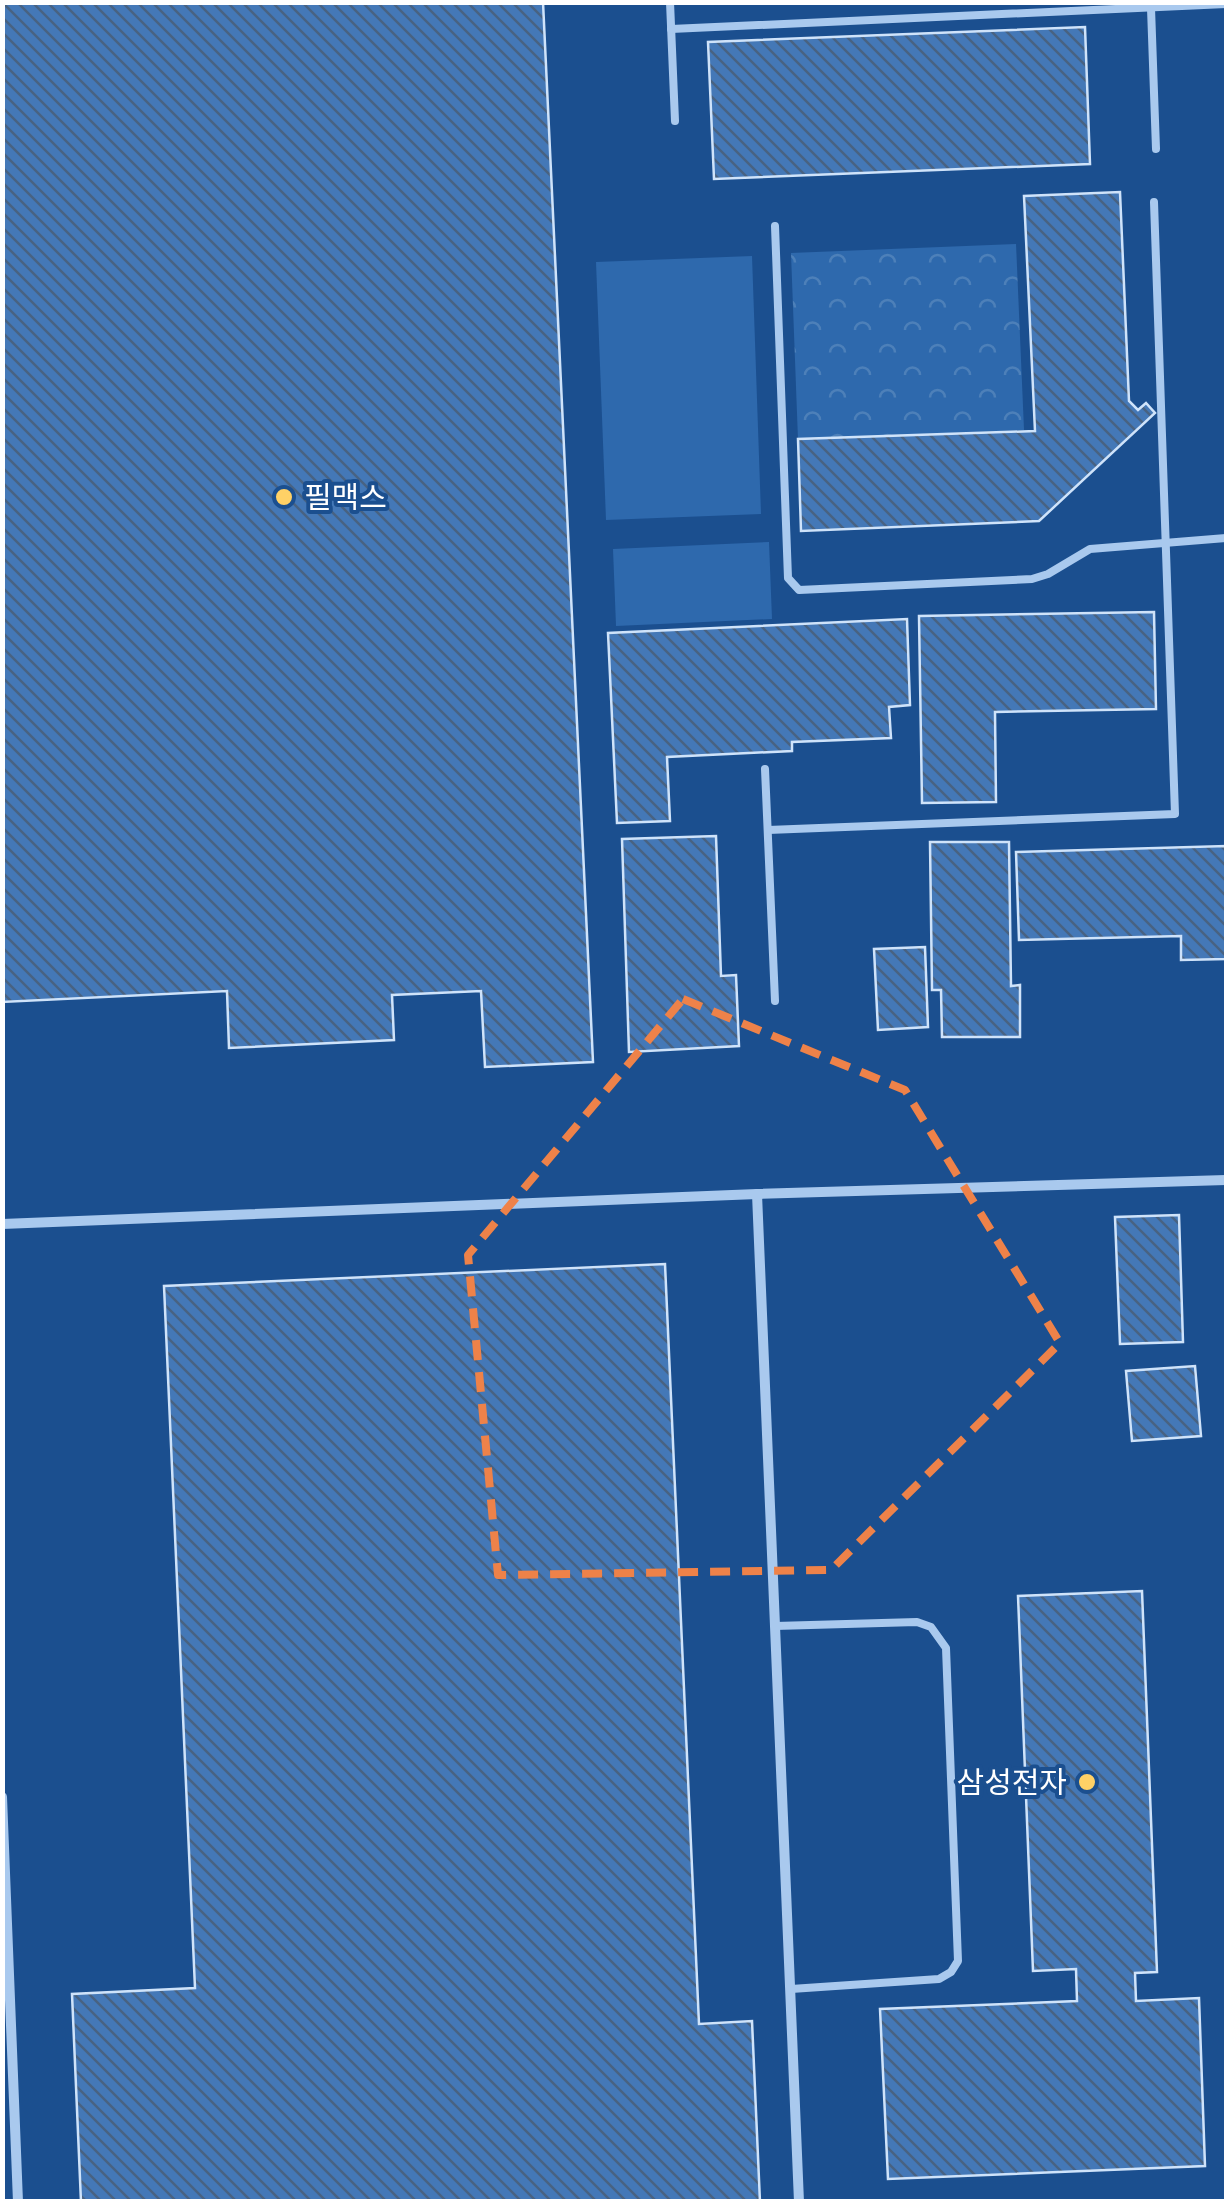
<svg xmlns="http://www.w3.org/2000/svg" width="1229" height="2204" font-family="Poppins,'Noto Sans KR',sans-serif">
<defs>
<pattern id="forest-crowns" width="20" height="18" patternUnits="userSpaceOnUse" patternTransform="scale(2.5)"><rect width="20" height="18" fill="#2e69ad"/><path d="M2 6a3 3 0 1 1 6 0M12 15a3 3 0 1 1 6 0" fill="none" stroke="#4d80b9"/></pattern>
<pattern id="building-back-hatch" width="6" height="6" patternUnits="userSpaceOnUse" patternTransform="scale(2.5)"><rect width="6" height="6" fill="#4478b7"/><path d="M-1 5l2 2M0 0l6 6M5-1l2 2" fill="none" stroke="#486282"/></pattern>
</defs>
<rect width="100%" height="100%" fill="#1b4f8f"/>
<g fill="#2e69ad">
<polygon points="752,256 761,514 606,520 596,262"/>
<polygon points="769,542 772,619 616,626 613,549"/>
</g>
<polygon fill="url(#forest-crowns)" points="1016,244 1024,430 798,439 791,253"/>
<g fill="url(#building-back-hatch)" stroke="#cfe3fa" stroke-width="2.5">
<polygon points="2,2 543,2 593,1062 485,1067 481,991 392,995 394,1040 229,1048 227,991 2,1002"/>
<polygon points="1085,27 1090,164 714,179 708,42"/>
<polygon points="1120,192 1129,401 1138,410 1146,403 1155,413 1039,521 801,531 798,439 1035,431 1024,196"/>
<polygon points="1154,612 1156,709 995,712 996,802 922,803 919,616"/>
<polygon points="907,619 910,705 889,707 891,738 792,742 792,751 667,757 670,821 617,823 608,633"/>
<polygon points="716,836 721,976 736,975 739,1046 629,1052 622,839"/>
<polygon points="930,842 1009,842 1011,986 1020,985 1020,1037 942,1037 941,990 932,990"/>
<polygon points="1226,846 1226,959 1181,960 1181,936 1019,940 1016,852"/>
<polygon points="925,947 928,1027 878,1030 874,949"/>
<polygon points="1179,1215 1183,1342 1120,1344 1115,1217"/>
<polygon points="665,1264 699,2024 752,2021 760,2202 81,2202 72,1994 195,1988 164,1286"/>
<polygon points="1195,1366 1201,1436 1132,1441 1126,1371"/>
<polygon points="1142,1591 1157,1972 1135,1973 1136,2001 1199,1998 1205,2166 888,2179 880,2009 1077,2001 1076,1969 1033,1971 1018,1596"/>
</g>
<g fill="none" stroke-linecap="round" stroke-linejoin="round">
<g stroke="#a9c9ee" stroke-width="8">
<polyline points="670,2 675,121"/>
<polyline points="1151,8 1156,149"/>
<polyline points="671,29 1226,4"/>
<polyline points="775,226 788,578 799,590 1032,579 1048,574 1090,549 1226,538"/>
<polyline points="765,769 775,1001"/>
<polyline points="768,830 1175,814 1154,202"/>
<polyline points="775,1626 917,1622 931,1627 946,1648 958,1961 951,1972 939,1979 791,1989"/>
</g>
<g stroke="#a9c9ee" stroke-width="10">
<polyline points="757,1194 799,2202"/>
<polyline points="2,1224 757,1194 1226,1180"/>
<polyline points="2,1797 18,2202"/>
</g>
</g>
<path fill="none" stroke="#ee8249" stroke-width="8" stroke-dasharray="20 12" stroke-linejoin="round" d="M683 999 905 1090 1060 1343 831 1570 498 1575 468 1255Z"/>
<g fill="#ffd166" stroke="#1b4f8f" stroke-width="4">
<circle cx="284" cy="497" r="10"/>
<circle cx="1087" cy="1782" r="10"/>
</g>
<g text-anchor="middle" dominant-baseline="central" stroke-width="8" stroke-linejoin="round" paint-order="stroke">
<g font-size="30" fill="#fff" stroke="#1b4f8f" text-anchor="start">
<text x="304" y="497">필맥스</text>
<text x="1067" y="1782" text-anchor="end">삼성전자</text>
</g>
</g>
<rect width="1229" height="2204" fill="none" stroke="#ffffff" stroke-width="10"/>
</svg>
